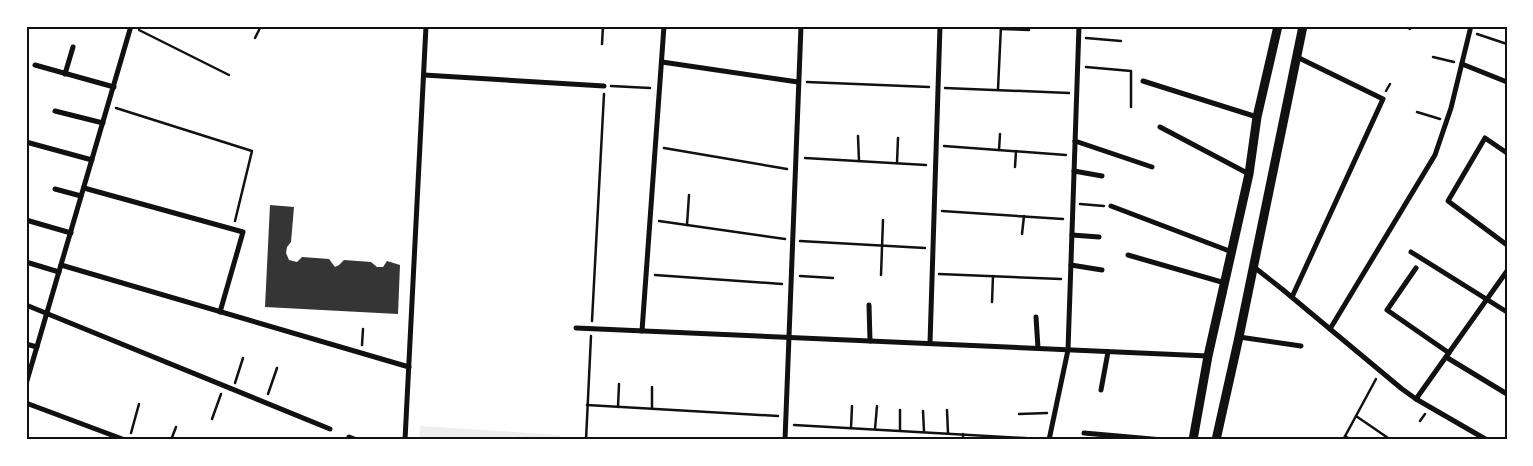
<svg xmlns="http://www.w3.org/2000/svg" width="1533" height="466" font-family="Montserrat,sans-serif">
<rect width="100%" height="100%" fill="#fff"/>
<polygon fill="#eee" points="420,426 560,435 560,440 419,440"/>
<polygon fill="#353535" points="270,205 294,207 291,242 287,247 286,253 289,260 297,262 302,257 329,259 335,267 339,265 344,260 371,262 377,267 383,267 387,261 400,265 398,314 265,307"/>
<g fill="none" stroke-linecap="round" stroke-linejoin="round">
<g stroke="#111" stroke-width="2.5">
<polyline points="1404,26 1410,29"/>
<polyline points="1001,29 1029,30 1029,26"/>
<polyline points="139,30 229,75"/>
<polyline points="1477,34 1507,44"/>
<polyline points="255,38 261,26"/>
<polyline points="1086,38 1121,41"/>
<polyline points="602,44 603,26"/>
<polyline points="1433,57 1454,62"/>
<polyline points="1086,67 1131,71 1131,107"/>
<polyline points="807,82 929,87"/>
<polyline points="611,86 650,88"/>
<polyline points="945,88 1069,93"/>
<polyline points="998,89 1001,26"/>
<polyline points="1386,91 1390,84"/>
<polyline points="116,108 252,151 235,221"/>
<polyline points="1417,112 1440,119"/>
<polyline points="858,136 859,161"/>
<polyline points="944,146 1066,155"/>
<polyline points="664,148 787,169"/>
<polyline points="999,150 1000,134"/>
<polyline points="805,158 926,165"/>
<polyline points="897,163 898,138"/>
<polyline points="1015,167 1016,151"/>
<polyline points="1080,204 1104,206"/>
<polyline points="942,211 1063,219"/>
<polyline points="659,221 785,239"/>
<polyline points="687,225 689,195"/>
<polyline points="1022,234 1024,216"/>
<polyline points="800,241 925,248"/>
<polyline points="939,274 1061,279"/>
<polyline points="655,275 782,284"/>
<polyline points="881,275 883,220"/>
<polyline points="800,276 833,278"/>
<polyline points="992,302 993,276"/>
<polyline points="592,321 604,94"/>
<polyline points="362,345 363,329"/>
<polyline points="235,383 243,358"/>
<polyline points="652,387 652,408"/>
<polyline points="268,394 277,368"/>
<polyline points="587,405 778,416"/>
<polyline points="618,407 619,384"/>
<polyline points="900,410 900,430"/>
<polyline points="947,410 948,433"/>
<polyline points="923,411 924,431"/>
<polyline points="1019,414 1047,413"/>
<polyline points="1356,416 1391,440"/>
<polyline points="212,419 221,394"/>
<polyline points="1420,421 1425,414"/>
<polyline points="794,425 1041,439"/>
<polyline points="851,428 852,406"/>
<polyline points="875,429 877,406"/>
<polyline points="131,433 139,404"/>
<polyline points="1345,436 1351,440"/>
<polyline points="171,440 176,427"/>
<polyline points="586,440 591,336"/>
<polyline points="963,440 963,434"/>
<polyline points="1343,440 1376,379"/>
</g>
<g stroke="#111" stroke-width="5">
<polyline points="662,62 798,82"/>
<polyline points="1462,64 1507,82"/>
<polyline points="35,65 114,87"/>
<polyline points="65,74 73,47"/>
<polyline points="424,75 604,86"/>
<polyline points="1143,81 1257,117"/>
<polyline points="55,111 103,123"/>
<polyline points="1160,127 1249,174"/>
<polyline points="1075,141 1152,167"/>
<polyline points="26,142 92,160"/>
<polyline points="1507,153 1485,138 1448,201 1507,245"/>
<polyline points="1074,171 1102,176"/>
<polyline points="84,188 243,232 220,312"/>
<polyline points="55,189 81,196"/>
<polyline points="1111,206 1232,252"/>
<polyline points="26,220 71,233"/>
<polyline points="1072,235 1099,237"/>
<polyline points="1411,252 1507,312"/>
<polyline points="1128,255 1225,283"/>
<polyline points="26,262 59,272"/>
<polyline points="61,265 409,367"/>
<polyline points="1071,265 1102,270"/>
<polyline points="1254,267 1282,289 1402,389 1416,399 1487,440"/>
<polyline points="1416,268 1387,310 1449,353"/>
<polyline points="1292,297 1383,99 1297,57"/>
<polyline points="26,305 330,429"/>
<polyline points="869,305 870,341"/>
<polyline points="1036,317 1038,348"/>
<polyline points="576,328 1208,356"/>
<polyline points="1330,329 1435,155 1451,108 1471,26"/>
<polyline points="642,331 664,26"/>
<polyline points="1239,337 1301,346"/>
<polyline points="930,343 940,26"/>
<polyline points="26,344 37,347"/>
<polyline points="1446,357 1507,394"/>
<polyline points="26,384 131,26"/>
<polyline points="1101,390 1108,352"/>
<polyline points="1416,399 1507,271"/>
<polyline points="26,403 125,440"/>
<polyline points="1084,433 1163,440"/>
<polyline points="349,437 357,440"/>
<polyline points="405,440 426,26"/>
<polyline points="785,440 801,26"/>
<polyline points="1049,440 1068,350 1079,26"/>
</g>
<g stroke="#111" stroke-width="9">
<polyline points="1193,440 1208,356 1249,174 1257,117 1278,26"/>
<polyline points="1216,440 1239,337 1303,26"/>
</g>
</g>
<rect width="1533" height="466" fill="none" stroke="#ffffff" stroke-width="55"/>
<rect x="28" y="28" width="1478" height="410" fill="none" stroke="#111" stroke-width="2"/>
</svg>
